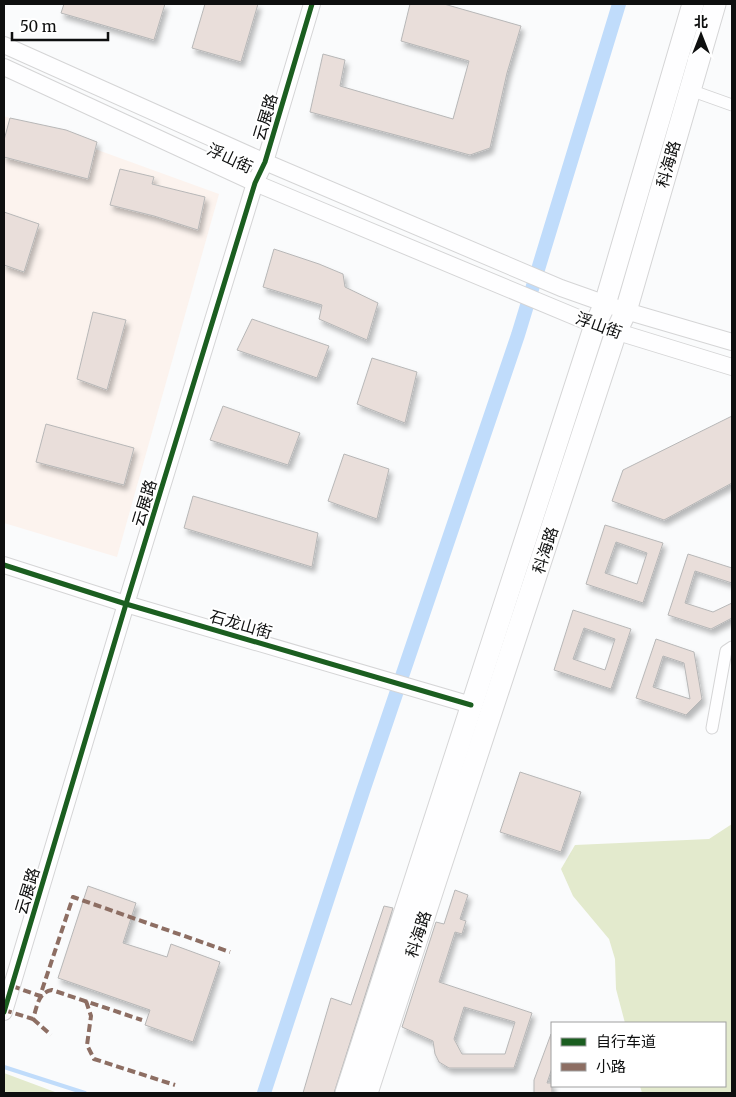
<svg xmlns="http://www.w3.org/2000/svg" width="736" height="1097" font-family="Merriweather,'Noto Sans SC',serif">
<defs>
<filter id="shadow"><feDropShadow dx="3" dy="5" stdDeviation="2.5" flood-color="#0004"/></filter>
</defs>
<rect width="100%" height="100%" fill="#fafbfc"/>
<polygon fill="#fcf3ee" points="4,116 219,194 117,557 4,523"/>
<g fill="#e3eacd">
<polygon points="732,824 732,1093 642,1093 640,1086 725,1086 725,1023 625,1023 616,989 615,959 609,939 573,896 561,869 575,845 709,839"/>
<polygon points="4,1073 55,1092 59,1093 4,1093"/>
</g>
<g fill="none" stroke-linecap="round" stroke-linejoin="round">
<polyline stroke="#c0dcfb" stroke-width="4" points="4,1067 85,1093"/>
<polyline stroke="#c0dcfb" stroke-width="14" points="264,1093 363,791 518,335 619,4"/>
</g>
<g fill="#e9deda" stroke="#b7b7b7" fill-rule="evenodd" filter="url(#shadow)">
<polygon points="64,4 165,4 154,40 61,13"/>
<polygon points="205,4 258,4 241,62 192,48"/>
<polygon points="410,4 444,4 521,26 507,73 490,148 470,155 310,112 323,54 345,60 340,86 453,119 469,61 401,41"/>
<polygon points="10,118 66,130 97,142 88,179 4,157 4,140"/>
<polygon points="120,169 154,177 152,184 205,197 198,230 154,216 110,205"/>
<polygon points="4,212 39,224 24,272 4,265"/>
<polygon points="274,249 319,264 343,274 345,287 378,303 367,340 319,319 322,305 263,287"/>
<polygon points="93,312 126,320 107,390 77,379"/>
<polygon points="252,319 329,346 317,378 237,350"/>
<polygon points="372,358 417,372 405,423 357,404"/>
<polygon points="223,406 300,433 288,465 210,440"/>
<polygon points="732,416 732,483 664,520 612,501 623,470"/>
<polygon points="46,424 134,448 124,485 36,462"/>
<polygon points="344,454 389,469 377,519 328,501"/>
<polygon points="193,496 318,533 312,567 184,528"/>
<path d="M605 525 663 543 643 603 586 584ZM616 542 647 553 637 584 605 573Z"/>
<polygon points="688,554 732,568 732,583 695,571 685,603 713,612 732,603 732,618 711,629 668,615"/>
<path d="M573 610 631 629 611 689 554 670ZM584 628 615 639 605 670 573 659Z"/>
<path d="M656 639 694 652 702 699 686 715 636 698ZM663 656 684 663 690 699 653 687Z"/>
<polygon points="520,772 581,792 561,852 500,832"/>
<polygon points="88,886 136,903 123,943 167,957 171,944 220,962 193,1042 145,1025 150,1010 58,978"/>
<path d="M455 890 468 895 460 919 466 921 462 934 455 932 439 982 532 1013 514 1068H449L439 1062 435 1054 433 1041 402 1027 436 922 444 924ZM464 1007 515 1022 505 1054H462L454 1039Z"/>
<polygon points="384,906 393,908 334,1093 303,1093 331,998 351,1005"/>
<polygon points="551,1034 552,1068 547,1083 552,1083 552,1093 534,1093 534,1080"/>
</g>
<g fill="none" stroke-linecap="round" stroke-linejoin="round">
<g stroke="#d5d5d6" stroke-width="13">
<g id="street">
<polyline points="690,90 732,105"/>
<polyline points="712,728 726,651 732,647"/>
</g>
</g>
<g stroke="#d5d5d6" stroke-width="18">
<g id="secondary">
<polyline points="4,45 265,162 561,288 626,311 732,342"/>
<polyline points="4,67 255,183 595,325 732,367"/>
<polyline points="4,565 126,604 471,705"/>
<polyline points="4,1012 126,604 255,183 265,162 312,4"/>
</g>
</g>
<g stroke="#d5d5d6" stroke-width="23">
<g id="highway">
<polyline points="346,1093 595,325 605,304 693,4"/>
<polyline points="367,1093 436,880 616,332 626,311 715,4"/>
</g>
</g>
<use href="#street" stroke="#fefeff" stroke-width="11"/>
<use href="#secondary" stroke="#fefeff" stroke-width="16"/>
<use href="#highway" stroke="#fefeff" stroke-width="21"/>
<g stroke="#8d6e63" stroke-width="4" stroke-dasharray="8 4" stroke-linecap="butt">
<polyline points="12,986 40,996 73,897 230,952"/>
<polyline points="86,1001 91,1016 87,1045 94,1059 175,1085"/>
<path d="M4 1010 33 1019C37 1007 38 992 52 990L142 1020"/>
<polyline points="33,1019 51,1035"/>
</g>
<g stroke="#fff" stroke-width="8">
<g id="cycleway">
<polyline points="4,565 126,604 471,705"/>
<polyline points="4,1012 126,604 255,183 265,162 312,4"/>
</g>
</g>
<use href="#cycleway" stroke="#1b5e20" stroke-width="5"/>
</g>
<g text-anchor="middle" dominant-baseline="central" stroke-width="4" stroke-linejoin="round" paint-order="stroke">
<g font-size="16" fill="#0e0f0f" stroke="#fff">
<text transform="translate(265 117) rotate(-73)">云展路</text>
<text transform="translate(230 158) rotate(25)">浮山街</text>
<text transform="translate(668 164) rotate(-74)">科海路</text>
<text transform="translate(599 325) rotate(20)">浮山街</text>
<text transform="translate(144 503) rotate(-73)">云展路</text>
<text transform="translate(545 550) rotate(-72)">科海路</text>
<text transform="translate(241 624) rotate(16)">石龙山街</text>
<text transform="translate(27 891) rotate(-73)">云展路</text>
<text transform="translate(418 934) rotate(-72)">科海路</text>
</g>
</g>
<rect width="736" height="1097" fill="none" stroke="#0e0f0f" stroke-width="10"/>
<rect x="551" y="1022" width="175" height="65" fill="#ffffff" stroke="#9f9f9f"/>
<rect x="561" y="1038" width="25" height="8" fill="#1b5e20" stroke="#9f9f9f"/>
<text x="596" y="1047" font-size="15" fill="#0e0f0f">自行车道</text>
<rect x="561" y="1063" width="25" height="8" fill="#8d6e63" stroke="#9f9f9f"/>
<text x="596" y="1072" font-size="15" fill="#0e0f0f">小路</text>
<g transform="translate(701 35)" stroke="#ffffff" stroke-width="4" paint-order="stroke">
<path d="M0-4L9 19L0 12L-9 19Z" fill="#0e0f0f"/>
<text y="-8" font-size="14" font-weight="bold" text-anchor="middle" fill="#0e0f0f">北</text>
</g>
<path d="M12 32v8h96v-8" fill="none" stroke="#0e0f0f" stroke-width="2.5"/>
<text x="20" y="32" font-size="15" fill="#0e0f0f" stroke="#ffffff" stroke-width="4" paint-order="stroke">50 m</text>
</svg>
